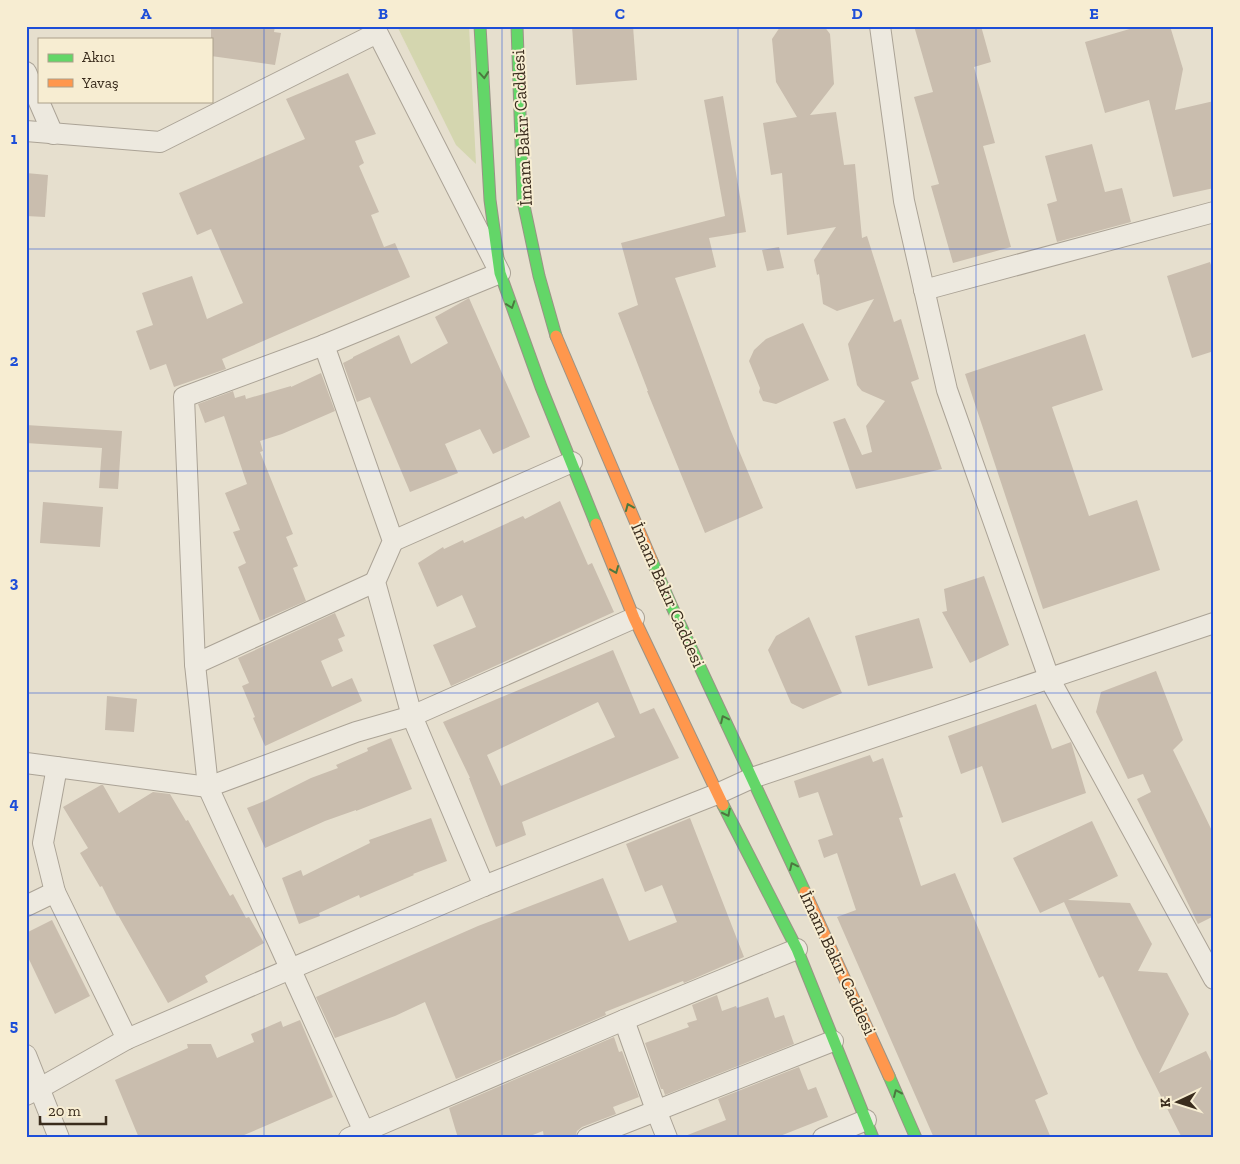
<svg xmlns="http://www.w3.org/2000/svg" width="1240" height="1164" font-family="'Zilla Slab',serif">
<rect width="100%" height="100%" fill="#e6dfce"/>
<polygon fill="#d4d6af" points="397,26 469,26 476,164 456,145"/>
<g fill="#c9bdae" fill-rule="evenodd">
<polygon points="211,26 275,26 274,32 281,33 275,65 211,56"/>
<polygon points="572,26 633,26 637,80 576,85"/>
<polygon points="824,26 830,34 834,84 810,115 836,112 844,165 855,164 862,238 867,236 894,322 901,319 919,379 911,382 942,469 856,489 833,422 845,418 862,455 872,452 866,426 885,401 862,391 857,385 848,344 874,299 837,311 823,304 819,274 817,275 814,260 836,227 787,235 782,173 771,175 763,123 797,117 776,82 772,39 780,27"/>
<polygon points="914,26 981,26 991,62 974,67 995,143 983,146 1011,247 953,263 931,186 939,184 914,97 933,92"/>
<polygon points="1140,26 1170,26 1183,69 1175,110 1214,101 1214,188 1173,197 1149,100 1105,113 1085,42"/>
<polygon points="348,73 376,134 355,141 364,163 359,166 379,212 371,215 384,247 395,243 410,277 222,359 226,369 174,387 166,364 150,370 136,331 153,325 142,293 192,276 207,319 243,303 211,229 197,235 179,193 305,139 286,99"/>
<polygon points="723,96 746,232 709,238 716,267 675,278 730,429 763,508 705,533 647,391 648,391 618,313 638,305 621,243 725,216 704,100"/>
<polygon points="1092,144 1105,192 1122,188 1131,222 1057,242 1047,204 1057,201 1045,156"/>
<polygon points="26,173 48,175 45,217 26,216"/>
<polygon points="779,247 784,268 767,271 762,250"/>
<polygon points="1210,262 1214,274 1214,351 1192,358 1167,276"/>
<polygon points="469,298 530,437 493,454 480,429 445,444 458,473 410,492 370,397 357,402 343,363 353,358 353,357 399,335 411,364 448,343 435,317"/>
<polygon points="803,323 829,380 776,404 763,401 759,392 760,388 749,361 754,350 766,339"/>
<polygon points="1085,334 1103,390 1052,407 1089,516 1137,500 1160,570 1043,609 965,374"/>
<polygon points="321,373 335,411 282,434 260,441 263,451 260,452 293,534 286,537 298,566 293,568 306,601 260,621 238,567 246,563 233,532 240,530 225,493 247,484 224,416 205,423 198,404 233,391 235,398 245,395 246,399 291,386 291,387"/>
<polygon points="26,425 122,431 118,489 99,488 102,448 26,443"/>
<polygon points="560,501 588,565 592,563 614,612 451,686 433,645 476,627 462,595 437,607 418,563 443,547 444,549 463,540 464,543 523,516 525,519"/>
<polygon points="43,502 103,507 100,547 40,543"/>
<polygon points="984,576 1009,645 970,663 942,612 947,611 944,589"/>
<polygon points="335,613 345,636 338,639 343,651 321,661 332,687 352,678 362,701 265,746 253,718 255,717 242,686 249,683 238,658"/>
<polygon points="809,617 842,693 803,709 791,703 768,650 776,636"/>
<polygon points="919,618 933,668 868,686 855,636"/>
<path d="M613 650 640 714 654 708 679 758 522 822 526 835 496 847 469 778H470L443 722ZM598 702 615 737 501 786 487 755Z"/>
<polygon points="1156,671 1183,740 1173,750 1214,835 1214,916 1198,924 1137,799 1151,792 1143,774 1128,779 1096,712 1101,692"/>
<polygon points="107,696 137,699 134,732 105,730"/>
<polygon points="1036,704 1052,749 1071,742 1086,793 1002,823 982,766 961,774 948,736"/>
<polygon points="391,738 412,789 356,811 356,810 325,821 265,848 247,808 267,800 311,778 338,768 336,765 368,751 367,748"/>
<polygon points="870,755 873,762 883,758 903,817 899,818 921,886 955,873 1048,1094 1035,1100 1051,1138 934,1138 837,917 856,910 837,853 824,858 818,840 833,835 818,792 799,798 794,781"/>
<polygon points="101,785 103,785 119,813 153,792 170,794 186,821 188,820 230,896 233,894 246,918 249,917 264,943 205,976 208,982 168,1003 118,915 117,916 102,886 100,887 80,853 88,848 63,807"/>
<polygon points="431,818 447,861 413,874 414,875 360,898 359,895 319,913 320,916 299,924 282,878 301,870 303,876 370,843 369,840"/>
<polygon points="690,818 744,957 684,983 683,981 605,1012 606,1015 456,1079 425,1002 395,1016 335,1038 316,997 478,926 603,878 629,941 677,922 662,885 645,892 626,844"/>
<polygon points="1092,821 1118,876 1068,900 1130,903 1152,944 1138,971 1167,973 1189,1014 1159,1073 1206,1051 1214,1067 1214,1138 1182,1138 1137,1049 1103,976 1099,978 1064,902 1040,913 1013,858"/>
<polygon points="52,920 90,996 55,1014 26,953 26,933"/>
<polygon points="717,995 722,1011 736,1006 737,1008 768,997 775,1018 784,1015 794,1044 665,1095 663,1089 661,1089 645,1043 689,1027 687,1023 697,1020 692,1005"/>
<polygon points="300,1020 333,1097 237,1138 139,1138 115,1080 188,1048 187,1044 211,1044 217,1058 254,1042 251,1034 281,1021 283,1027"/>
<polygon points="614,1037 619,1052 622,1051 639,1097 613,1107 616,1114 582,1127 577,1131 575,1138 544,1138 543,1131 525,1138 458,1138 449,1108"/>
<polygon points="799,1067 808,1090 816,1087 828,1117 775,1138 685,1138 685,1136 726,1120 718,1099"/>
</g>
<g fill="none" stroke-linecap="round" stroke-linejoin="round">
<g stroke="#aba396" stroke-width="22">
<g id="street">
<polyline points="880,26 904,201 947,390 1049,678 1214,979"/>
<polyline points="26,72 53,134"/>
<polyline points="26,131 160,142 377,33"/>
<polyline points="924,290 1214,212"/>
<polyline points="393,541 572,462"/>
<polyline points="195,664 375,582"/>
<polyline points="26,763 208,787 356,732 412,716 375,582 393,541 324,345"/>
<polyline points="484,886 412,716 634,618"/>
<polyline points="55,892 43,843 57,767"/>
<polyline points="26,906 55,892 127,1039"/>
<polyline points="624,1020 656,1110 667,1138"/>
<polyline points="26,1055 59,1138"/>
<polyline points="26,1095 40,1088 127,1039 484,886 717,794 752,778 1214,623"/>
<polyline points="349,1138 624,1020 797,949"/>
<polyline points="367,1138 208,787 195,664 184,397 324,345 500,273 374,26"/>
<polyline points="587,1138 833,1041"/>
<polyline points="823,1138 866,1120"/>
</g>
</g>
<g stroke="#9a9386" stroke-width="13">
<g id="fast">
<polyline points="480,26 490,200 500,273 541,387 596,524"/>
<polyline points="517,26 523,201 539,276 556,336"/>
<polyline points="652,561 672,607 805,892"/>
<polyline points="723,805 797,949 873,1138"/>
<polyline points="889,1076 916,1138"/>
</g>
</g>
<g stroke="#9a9386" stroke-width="13">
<g id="slow">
<polyline points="556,336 652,561"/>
<polyline points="596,524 634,618 723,805"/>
<polyline points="805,892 889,1076"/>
</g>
</g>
<use href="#street" stroke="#ede9df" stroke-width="20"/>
<use href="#fast" stroke="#63d668" stroke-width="11"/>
<use href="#slow" stroke="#ff974d" stroke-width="11"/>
</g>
<defs><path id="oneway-chevron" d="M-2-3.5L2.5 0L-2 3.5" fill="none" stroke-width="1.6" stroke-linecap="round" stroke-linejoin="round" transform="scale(1.25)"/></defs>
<g stroke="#4c783f">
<use href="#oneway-chevron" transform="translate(484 75) rotate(85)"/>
<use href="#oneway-chevron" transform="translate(511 305) rotate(71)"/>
<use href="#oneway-chevron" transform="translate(629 507) rotate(-113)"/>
<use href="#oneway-chevron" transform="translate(615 570) rotate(68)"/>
<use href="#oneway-chevron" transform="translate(724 719) rotate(-115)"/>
<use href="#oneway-chevron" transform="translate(727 813) rotate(63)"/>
<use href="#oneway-chevron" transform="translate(793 866) rotate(-115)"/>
<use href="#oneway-chevron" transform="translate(897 1093) rotate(-114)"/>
</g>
<path fill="none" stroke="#1d4ed8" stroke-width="1" stroke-opacity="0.55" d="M264 26V1138M502 26V1138M738 26V1138M976 26V1138M26 249H1214M26 471H1214M26 693H1214M26 915H1214"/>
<g text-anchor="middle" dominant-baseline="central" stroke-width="4" stroke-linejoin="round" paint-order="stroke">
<g font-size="18" fill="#3a2c1d" stroke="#f7edd2">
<text transform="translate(522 128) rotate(-93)">İmam Bakır Caddesi</text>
<text transform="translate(668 595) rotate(66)">İmam Bakır Caddesi</text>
<text transform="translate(838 963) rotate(65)">İmam Bakır Caddesi</text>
</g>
</g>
<rect width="1240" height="1164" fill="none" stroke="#f7edd2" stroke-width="55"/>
<rect x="38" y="38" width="175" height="65" fill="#f7edd2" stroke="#aba08a"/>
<rect x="48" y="54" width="25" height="8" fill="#63d668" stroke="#aba08a"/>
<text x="82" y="62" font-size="15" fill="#3a2c1d">Akıcı</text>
<rect x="48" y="79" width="25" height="8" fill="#ff974d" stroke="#aba08a"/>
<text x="82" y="88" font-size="15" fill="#3a2c1d">Yavaş</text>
<g transform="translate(1178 1102) rotate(266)" stroke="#f7edd2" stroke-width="4" paint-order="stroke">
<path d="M0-4L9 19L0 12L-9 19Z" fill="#3a2c1d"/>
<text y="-8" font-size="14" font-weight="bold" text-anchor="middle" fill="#3a2c1d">K</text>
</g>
<path d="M40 1116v8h66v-8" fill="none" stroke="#3a2c1d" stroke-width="2.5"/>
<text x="48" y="1116" font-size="15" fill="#3a2c1d" stroke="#f7edd2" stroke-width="4" paint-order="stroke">20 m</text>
<rect x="28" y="28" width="1184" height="1108" fill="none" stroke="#1d4ed8" stroke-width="2"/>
<g font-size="16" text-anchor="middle" font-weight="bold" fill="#1d4ed8">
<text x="146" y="19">A</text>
<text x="383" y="19">B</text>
<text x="620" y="19">C</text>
<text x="857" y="19">D</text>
<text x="1094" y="19">E</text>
<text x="14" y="144">1</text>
<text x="14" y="366">2</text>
<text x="14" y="588">3</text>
<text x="14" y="809">4</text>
<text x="14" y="1031">5</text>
</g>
</svg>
